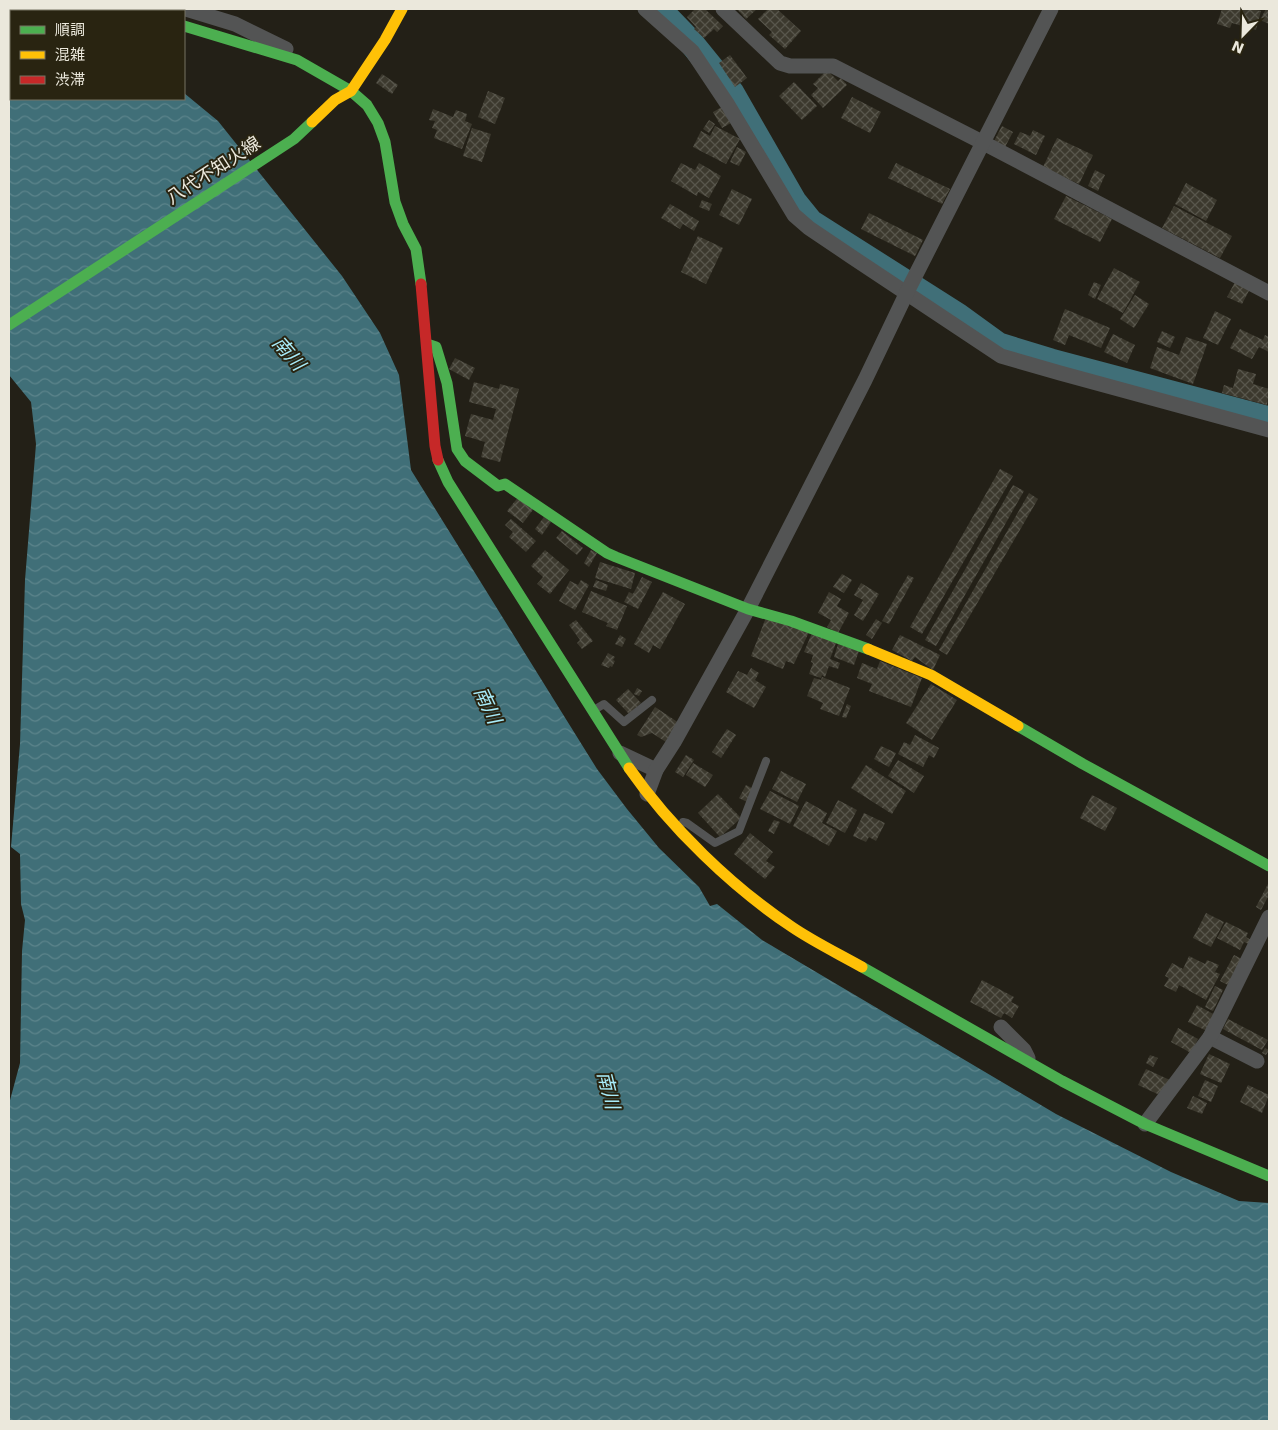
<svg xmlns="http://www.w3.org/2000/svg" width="1278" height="1430" font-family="'DejaVu Sans','Noto Sans JP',sans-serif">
<defs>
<pattern id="water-waves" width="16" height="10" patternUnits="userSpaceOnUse" patternTransform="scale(1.25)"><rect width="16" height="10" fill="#406f78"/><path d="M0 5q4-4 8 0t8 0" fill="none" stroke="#5c848b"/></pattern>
<pattern id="building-cross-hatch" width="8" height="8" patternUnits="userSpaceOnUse" patternTransform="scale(1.25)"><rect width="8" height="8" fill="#3c392e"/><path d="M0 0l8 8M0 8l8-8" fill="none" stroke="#58564c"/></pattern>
</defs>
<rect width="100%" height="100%" fill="#232017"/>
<polygon fill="url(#water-waves)" points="9,9 79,9 83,11 11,11 11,99 184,99 184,93 218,121 342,276 380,333 399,375 411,470 597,769 627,809 659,848 699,887 710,906 717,904 762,940 1056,1114 1171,1172 1239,1201 1269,1203 1269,1421 9,1421 9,1104 20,1063 22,951 25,920 21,904 20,854 11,847 20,744 25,580 36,444 31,402 9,375"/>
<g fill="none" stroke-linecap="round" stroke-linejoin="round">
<polyline stroke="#406f78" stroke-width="25" points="659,9 689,40 732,93 794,201 811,222 959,316 999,345 1051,361 1269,419"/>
</g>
<g fill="url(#building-cross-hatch)">
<polygon points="695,9 705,9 723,26 717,32 714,29 704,38 694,29 696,27 687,17"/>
<polygon points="737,9 757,9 746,19"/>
<polygon points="768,9 777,9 801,31 785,49 769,35 772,32 758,19"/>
<polygon points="1222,9 1252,9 1261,11 1256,30 1232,23 1230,28 1217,24"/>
<polygon points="1266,9 1269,9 1269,24 1260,20"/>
<polygon points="730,55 747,78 735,87 719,63"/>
<polygon points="827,70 838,81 841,78 847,85 823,108 811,95 818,88 813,84"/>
<polygon points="382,74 398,85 392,94 376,83"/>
<polygon points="794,82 817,106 802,120 779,96"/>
<polygon points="488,91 505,98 495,124 478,117"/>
<polygon points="852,97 881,112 870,133 841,118"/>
<polygon points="722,107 731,123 722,128 713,112"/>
<polygon points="433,109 453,117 456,110 467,114 465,121 472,124 462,149 434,138 437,130 432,128 435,121 429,120"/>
<polygon points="709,120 715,124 709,133 703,129"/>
<polygon points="715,126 740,139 726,164 693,147 701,131 710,136"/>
<polygon points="1002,126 1013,132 1005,147 994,141"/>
<polygon points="472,128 491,134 482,162 463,156"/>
<polygon points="1033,130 1045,136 1036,155 1014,144 1020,132 1030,136"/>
<polygon points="1057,138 1093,155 1079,184 1043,167"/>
<polygon points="737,147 746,152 739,166 730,162"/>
<polygon points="681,163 695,170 699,163 721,176 709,198 698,192 697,196 671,181"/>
<polygon points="896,163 950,189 942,204 888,178"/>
<polygon points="1095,170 1105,175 1098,191 1088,186"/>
<polygon points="1186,183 1217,200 1206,221 1175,204"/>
<polygon points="732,189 752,199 739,225 719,215"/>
<polygon points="1066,196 1112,219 1100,242 1054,219"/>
<polygon points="702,200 712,204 709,211 699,207"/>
<polygon points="670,204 699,221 694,231 683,224 680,229 661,218"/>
<polygon points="1174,206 1232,236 1220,258 1162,228"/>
<polygon points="869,213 923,240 915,256 861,229"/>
<polygon points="698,236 723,248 706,284 681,272"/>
<polygon points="1114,268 1140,282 1123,313 1097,299"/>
<polygon points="1094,282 1101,285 1095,299 1088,295"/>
<polygon points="1235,282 1250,289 1242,304 1227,297"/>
<polygon points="1135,295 1149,304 1134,328 1120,319"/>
<polygon points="1065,309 1110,328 1101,348 1069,335 1065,345 1053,340"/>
<polygon points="1215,311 1231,319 1218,345 1203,338"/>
<polygon points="1240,329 1263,340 1265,335 1269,337 1269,352 1259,347 1252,359 1230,348"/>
<polygon points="1162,331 1175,337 1170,348 1157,342"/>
<polygon points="1113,334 1135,345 1127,363 1104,352"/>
<polygon points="1186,337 1207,344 1193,384 1150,368 1157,347 1179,355"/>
<polygon points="455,358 475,368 469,380 449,369"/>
<polygon points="1238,369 1256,374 1253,384 1269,389 1267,405 1222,393 1224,385 1233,388"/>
<polygon points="474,382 499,389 500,384 519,389 500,462 481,457 485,442 465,436 471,414 493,420 496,409 469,402"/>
<polygon points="1000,469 1013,476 922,634 910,627"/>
<polygon points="1013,485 1024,491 936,646 925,640"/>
<polygon points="1029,493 1038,499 947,655 939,650"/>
<polygon points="520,495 535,507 523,523 507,511"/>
<polygon points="544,517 551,522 542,535 535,529"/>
<polygon points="511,519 536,541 526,552 509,537 513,532 505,525"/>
<polygon points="562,531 583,548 577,555 556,538"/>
<polygon points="545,550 569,570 550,594 537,584 543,577 531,566"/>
<polygon points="591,550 597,553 589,567 584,563"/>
<polygon points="600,562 635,573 631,589 595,578"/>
<polygon points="842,574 852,580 844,593 833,587"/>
<polygon points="908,575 914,578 889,624 882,621"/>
<polygon points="642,577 652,582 638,609 624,602 629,592 633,594"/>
<polygon points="581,580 589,585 575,610 559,601 570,581 578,585"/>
<polygon points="596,580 608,585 606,591 593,587"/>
<polygon points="861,583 879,594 863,621 854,615 863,600 854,595"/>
<polygon points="591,591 627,606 617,630 606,626 608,623 582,612"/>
<polygon points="663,592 685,604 660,649 653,645 649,653 634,644"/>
<polygon points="829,592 841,599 837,606 849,613 838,633 827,627 831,620 818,613"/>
<polygon points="767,615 809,632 794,664 786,661 783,669 751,656"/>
<polygon points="876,619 882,623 872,639 866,635"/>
<polygon points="576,620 593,641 582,649 577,643 580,640 569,625"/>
<polygon points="812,633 836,643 830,659 840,663 838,669 829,666 825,677 822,675 821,678 809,674 813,663 811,662 813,655 804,652"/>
<polygon points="620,635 626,639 622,647 615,644"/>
<polygon points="900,635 940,655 933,670 915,657 912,661 892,650"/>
<polygon points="838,644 859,651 854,665 834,657"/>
<polygon points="608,653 615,657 613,660 615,661 612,667 610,666 609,668 601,665"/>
<polygon points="880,661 922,678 911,707 869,691 872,684 857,678 862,663 877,669"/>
<polygon points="751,668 759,673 755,680 766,687 754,708 726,692 738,671 747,675"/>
<polygon points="822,677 850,688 839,716 820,709 823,703 807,696 814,678 821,680"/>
<polygon points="931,684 957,700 932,740 906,723"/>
<polygon points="637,688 642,691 639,696 634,694"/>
<polygon points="628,689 641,703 629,714 616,700"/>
<polygon points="847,704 851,706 846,718 842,717"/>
<polygon points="655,707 682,725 669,744 652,733 641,737 637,735"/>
<polygon points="727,729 736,735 721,758 712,752"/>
<polygon points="915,735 939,748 934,758 929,755 923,767 898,754 904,742 910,745"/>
<polygon points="881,746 896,753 889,767 874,759"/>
<polygon points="686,755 694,760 683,777 675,772"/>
<polygon points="898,760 924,776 914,793 888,776"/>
<polygon points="693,763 713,775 705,787 686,775"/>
<polygon points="866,765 906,791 892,814 851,788"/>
<polygon points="781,771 806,784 797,802 772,789"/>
<polygon points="746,785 754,789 747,802 739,798"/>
<polygon points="770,791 799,806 790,824 760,809"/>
<polygon points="718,794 741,818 720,837 698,813"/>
<polygon points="1092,795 1117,808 1105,831 1080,818"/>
<polygon points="838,800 857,810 845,833 826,823"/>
<polygon points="806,801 827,813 822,823 837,831 829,846 793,826"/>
<polygon points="864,813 885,823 876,841 869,837 866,842 853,836"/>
<polygon points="774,820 780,822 774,834 768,831"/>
<polygon points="750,833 773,852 766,861 775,867 765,879 734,854"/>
<polygon points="1269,882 1269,895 1261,910 1256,907"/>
<polygon points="1206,913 1224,922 1211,947 1193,938"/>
<polygon points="1226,922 1248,933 1246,937 1253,941 1251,945 1244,942 1240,950 1217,938"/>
<polygon points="1234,955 1244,960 1230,986 1220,981"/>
<polygon points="1189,956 1205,964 1207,960 1219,965 1215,972 1220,974 1206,1000 1179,985 1176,992 1164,986 1169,978 1165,976 1172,963 1183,969"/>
<polygon points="982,980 1014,997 1011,1002 1019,1006 1012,1018 1004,1013 1001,1018 970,1002"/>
<polygon points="1215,986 1223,990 1213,1011 1205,1007"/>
<polygon points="1197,1005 1215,1015 1207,1031 1188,1022"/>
<polygon points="1228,1019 1268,1040 1262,1050 1223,1029"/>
<polygon points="1178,1028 1198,1039 1191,1053 1171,1042"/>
<polygon points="1265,1048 1269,1050 1266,1055 1262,1053"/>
<polygon points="1209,1054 1230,1064 1221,1083 1200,1074"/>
<polygon points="1150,1055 1158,1058 1153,1067 1146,1063"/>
<polygon points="1146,1069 1172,1081 1164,1097 1138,1085"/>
<polygon points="1205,1080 1218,1086 1211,1102 1198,1096"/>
<polygon points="1248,1085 1269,1095 1262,1113 1240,1102"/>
<polygon points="1193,1096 1207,1103 1202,1114 1187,1108"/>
</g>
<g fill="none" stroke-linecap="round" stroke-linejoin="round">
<g stroke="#535454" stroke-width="8">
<polyline points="594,710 604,704 624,722 652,700"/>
<polyline points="683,822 687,823 715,843 739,831 766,761"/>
</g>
<g stroke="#535454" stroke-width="15">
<polyline points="137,9 144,11"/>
<polyline points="186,9 235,24 286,49"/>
<polyline points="645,9 692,51 728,105 794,215 809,228 852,257 1001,356 1060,373 1269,430"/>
<polyline points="723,9 780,63 790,66 833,66 976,139 1269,293"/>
<polyline points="620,753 656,770"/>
<polyline points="647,794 656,770 674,742 748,609 865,380 909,288 1051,9"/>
<polyline points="1001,1027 1024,1050 1028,1058"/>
<polyline points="1210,1037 1257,1061"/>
<polyline points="1145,1124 1210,1037 1269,917"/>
</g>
<g stroke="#4caf50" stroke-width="11">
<polyline points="184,26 297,60 351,91 367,105 378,123 385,142 395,202 403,224 416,249 421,284"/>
<polyline points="9,325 294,139 312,122"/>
<polyline points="430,345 436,347 447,383 457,449 465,461 498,486 505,484 607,553 616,557 748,609 791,621 868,649"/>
<polyline points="438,460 448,482 629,768"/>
<polyline points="1018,726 1083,764 1269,866"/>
<polyline points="862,967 1062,1081 1145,1124 1269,1176"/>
</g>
<g stroke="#ffc107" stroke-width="11">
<polyline points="312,122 335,100 351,91 385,40 402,9"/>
<polyline points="868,649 931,675 1018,726"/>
<path d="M629 768C670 827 732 887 792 927 814 942 839 954 862 967"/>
</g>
<polyline stroke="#c62828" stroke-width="11" points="421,284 435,446 438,460"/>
</g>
<g text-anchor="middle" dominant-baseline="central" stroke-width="4" stroke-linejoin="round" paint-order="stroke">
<g font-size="18" fill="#ebe8dc" stroke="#292411">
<text transform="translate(213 170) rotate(-33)">八代不知火線</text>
</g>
<g font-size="19" font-style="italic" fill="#a8ecfa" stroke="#292411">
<text transform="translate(289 353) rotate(49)">南川</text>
<text transform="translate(488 705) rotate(65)">南川</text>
<text transform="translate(609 1090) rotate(76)">南川</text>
</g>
</g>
<rect width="1278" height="1430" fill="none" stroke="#ebe8dc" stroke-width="20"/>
<rect x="10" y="10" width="175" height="90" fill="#292411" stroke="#777262"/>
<rect x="20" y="26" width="25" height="8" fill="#4caf50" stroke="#777262"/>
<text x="55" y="35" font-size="15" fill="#ebe8dc">順調</text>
<rect x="20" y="51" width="25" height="8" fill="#ffc107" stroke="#777262"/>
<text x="55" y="60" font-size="15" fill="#ebe8dc">混雑</text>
<rect x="20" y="76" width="25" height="8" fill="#c62828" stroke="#777262"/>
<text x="55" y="85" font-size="15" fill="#ebe8dc">渋滞</text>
<g transform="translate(1243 35) rotate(203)" stroke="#292411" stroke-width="4" paint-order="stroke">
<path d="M0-4L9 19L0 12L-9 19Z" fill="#ebe8dc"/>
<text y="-8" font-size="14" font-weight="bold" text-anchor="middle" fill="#ebe8dc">N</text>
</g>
</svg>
